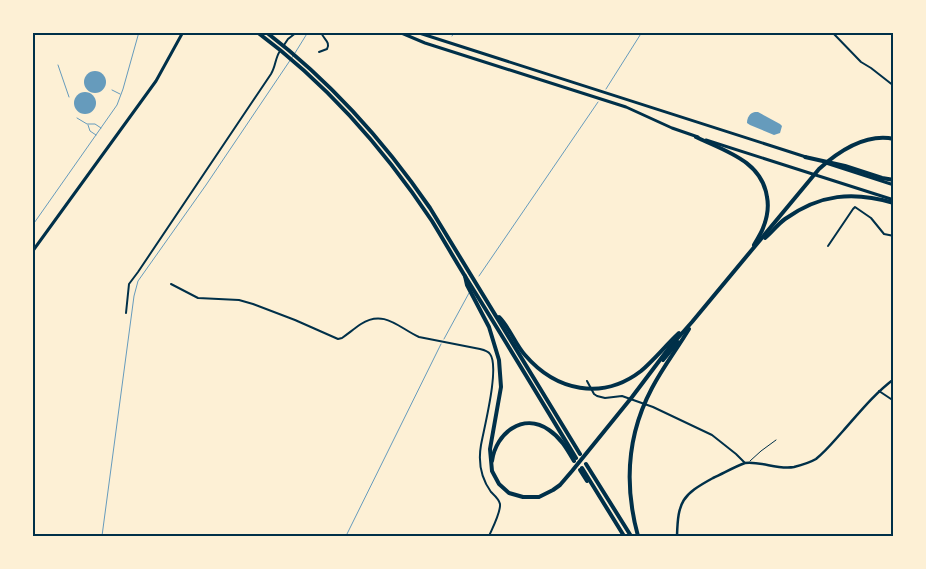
<svg xmlns="http://www.w3.org/2000/svg" width="926" height="569" font-family="Commissioner,sans-serif">
<rect width="100%" height="100%" fill="#fdf0d5"/>
<g fill="#669bbc">
<circle cx="95" cy="82" r="11"/>
<circle cx="85" cy="103" r="11"/>
<path d="M755 112H758L780 124 782 126 780 133 774 135 750 125 747 123C747 117 750 113 755 112Z"/>
</g>
<g fill="none" stroke-linecap="round" stroke-linejoin="round">
<g stroke="#669bbc" stroke-width="1">
<polyline points="452,36 455,32"/>
<polyline points="295,53 308,32"/>
<polyline points="58,65 69,97"/>
<polyline points="606,89 642,32"/>
<polyline points="112,90 120,94"/>
<polyline points="77,118 87,124 95,124 101,128"/>
<polyline points="88,125 90,131 96,135"/>
<polyline points="32,226 117,105 123,89 139,32"/>
<polyline points="479,276 598,102"/>
<polyline points="444,339 469,293"/>
<polyline points="102,536 134,296 138,281 206,185 293,56"/>
<polyline points="346,536 441,344"/>
</g>
<polyline stroke="#003049" stroke-width="1" points="750,461 761,451 776,440"/>
<g stroke="#003049" stroke-width="2">
<polyline points="832,32 861,62 871,68 894,86"/>
<polyline points="284,45 288,39 297,32"/>
<path d="M319 52 327 49C331 42 323 39 321 32"/>
<polyline points="828,246 853,209 855,207 871,218 884,234 894,236"/>
<path d="M171 284 198 298 239 300 253 304 295 320 338 339 342 338C349 333 355 328 361 324 384 309 399 328 419 337L480 349C484 350 488 351 490 354 500 367 484 428 481 445 478 462 481 478 491 492 494 495 499 499 500 504 501 512 492 529 489 536"/>
<path d="M126 313 129 284 138 272 271 74C276 66 275 58 280 51"/>
<polyline points="587,381 594,394 597,396 605,398 622,396 653,407 712,435 736,454 745,463"/>
<polyline points="879,391 894,401"/>
</g>
<path stroke="#003049" stroke-width="2.5" d="M677 536C678 501 682 495 713 478 724 473 734 467 745 463 762 461 777 470 794 467 802 465 809 463 816 459 826 451 834 441 843 431 859 413 874 394 894 379"/>
<g stroke="#003049" stroke-width="3">
<polyline points="399,32 425,43 626,107 672,128 698,137"/>
<polyline points="416,32 806,157"/>
<polyline points="706,140 894,200"/>
<polyline points="826,163 894,185"/>
<polyline points="32,252 156,81 183,32"/>
</g>
<g stroke="#003049" stroke-width="4">
<path d="M257 32C327 84 384 149 432 221 446 244 459 267 473 289 508 345 542 402 576 458"/>
<path d="M266 32C331 82 384 141 430 208L580 454"/>
<path d="M696 137C725 151 762 161 767 197 769 207 767 218 763 228 761 234 757 239 754 245"/>
<polyline points="805,157 845,166 882,178 894,180"/>
<path d="M765 238C772 232 778 224 785 219 820 194 853 191 894 203"/>
<path d="M465 276 467 285 489 327 499 360 501 387 490 449 492 471 499 484 509 493 523 497H539L553 490 560 485 572 471 632 397 669 348 692 322 819 169C839 151 866 133 894 139"/>
<path d="M499 317C510 328 515 344 525 355 556 391 602 401 641 371 655 359 666 345 679 333"/>
<polyline points="663,360 678,342"/>
<path d="M492 461C496 433 523 412 549 430 561 438 567 449 574 461"/>
<polyline points="586,464 631,536"/>
<polyline points="582,468 624,536"/>
<polyline points="580,470 587,481"/>
<path d="M638 536C624 485 627 435 652 388 663 367 677 349 689 329"/>
</g>
</g>
<rect width="926" height="569" fill="none" stroke="#fdf0d5" stroke-width="68"/>
<rect x="34" y="34" width="858" height="501" fill="none" stroke="#003049" stroke-width="2"/>
</svg>
